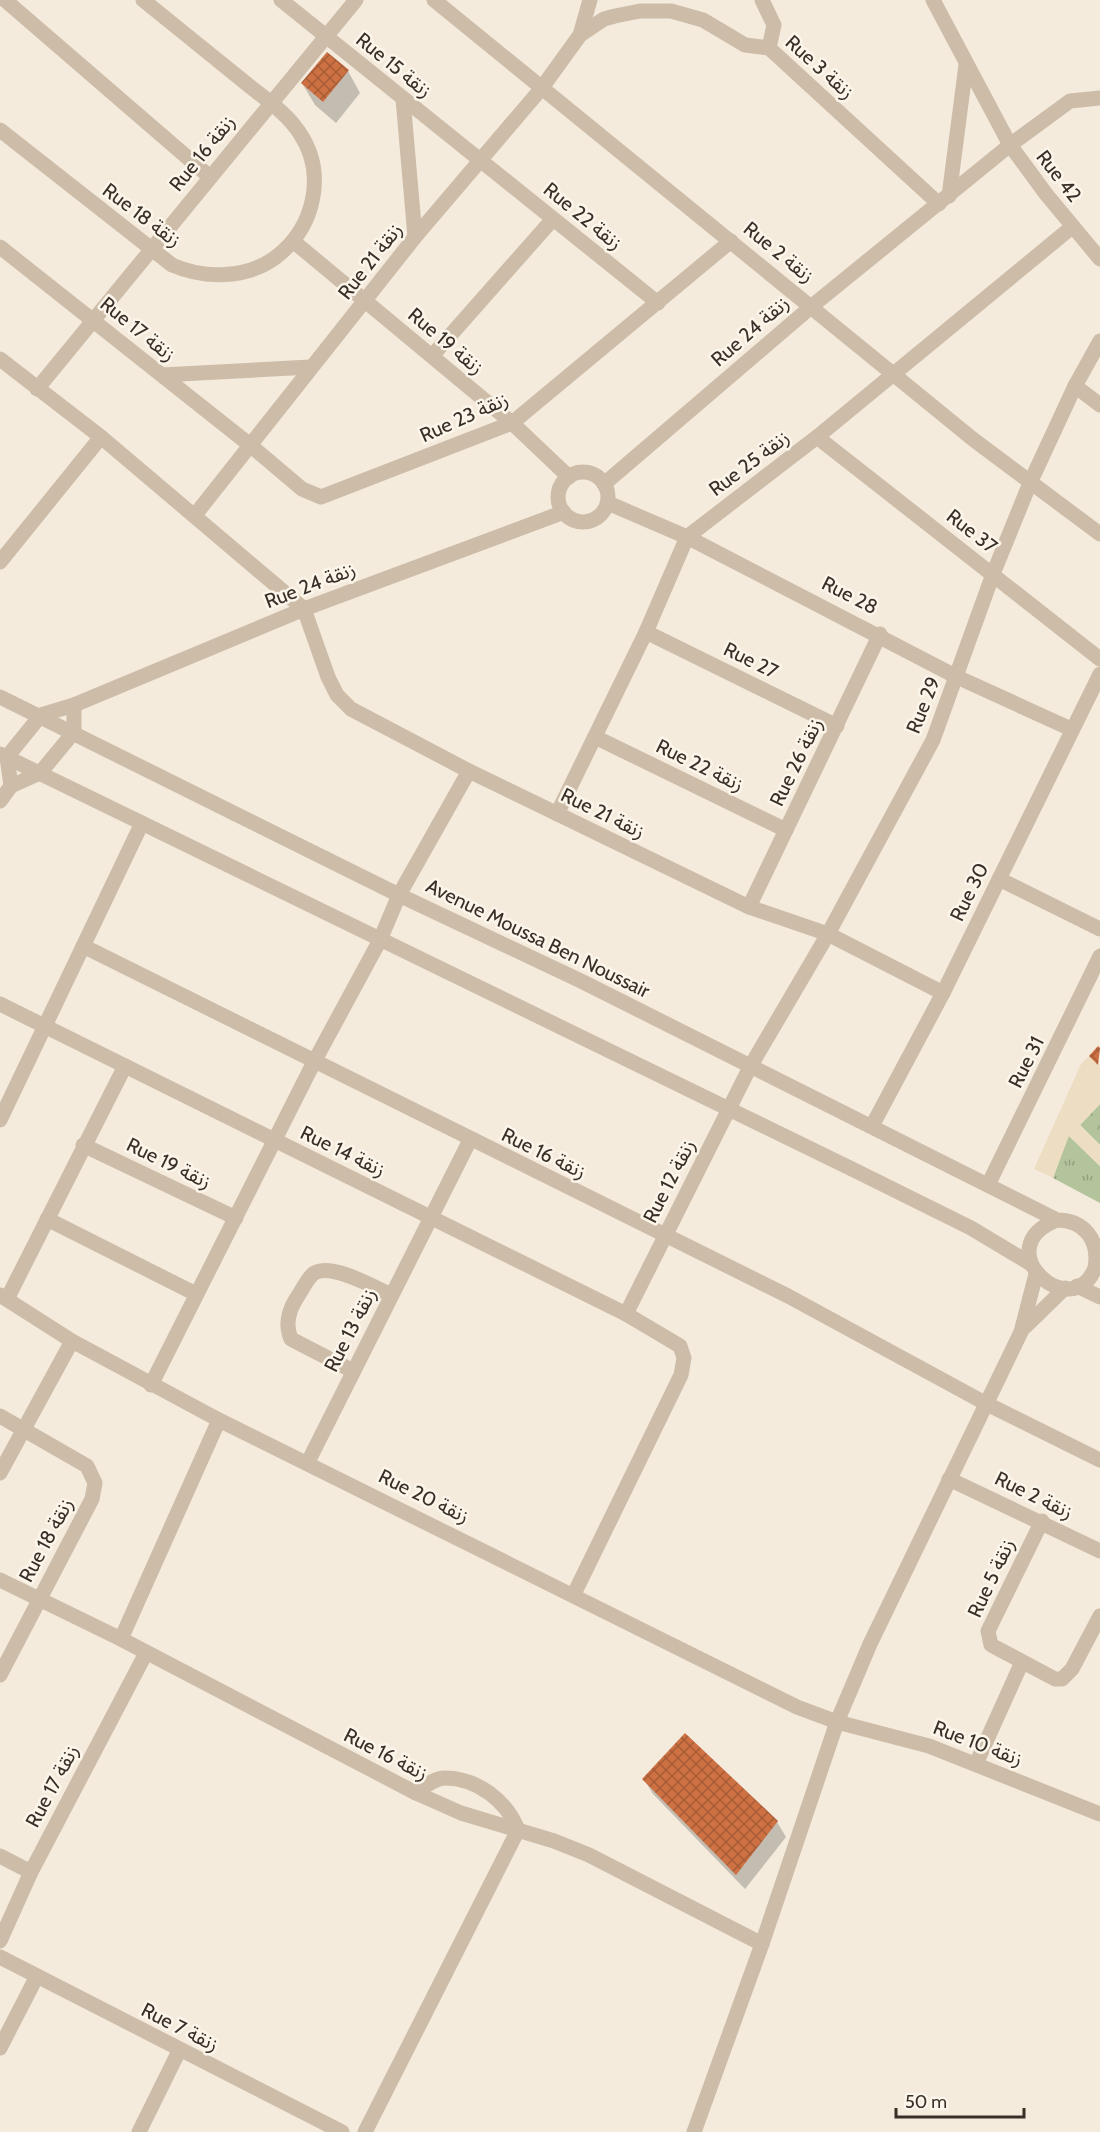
<svg xmlns="http://www.w3.org/2000/svg" width="1100" height="2132" font-family="Cabin,'Noto Sans Arabic',sans-serif">
<defs>
<pattern id="grass-tufts" width="24" height="20" patternUnits="userSpaceOnUse" patternTransform="scale(1.5)"><rect width="24" height="20" fill="#b3c49c"/><path d="M3 7l-1-3M5 7V3M7 7l1-3M15 17l-1-3M17 17v-4M19 17l1-3" fill="none" stroke="#93a07f"/></pattern>
<pattern id="forest-crowns" width="20" height="18" patternUnits="userSpaceOnUse" patternTransform="scale(1.5)"><rect width="20" height="18" fill="#b3c49c"/><path d="M2 6a3 3 0 1 1 6 0M12 15a3 3 0 1 1 6 0" fill="none" stroke="#93a07f"/></pattern>
<pattern id="building-cross-hatch" width="8" height="8" patternUnits="userSpaceOnUse" patternTransform="scale(1.5)"><rect width="8" height="8" fill="#cd7042"/><path d="M0 0l8 8M0 8l8-8" fill="none" stroke="#a75c37"/></pattern>
</defs>
<rect width="100%" height="100%" fill="#f4ebdd"/>
<polygon fill="url(#grass-tufts)" points="1068,1135 1100,1166 1100,1203 1053,1178"/>
<polygon fill="url(#forest-crowns)" points="1100,1104 1100,1145 1080,1125"/>
<polygon fill="#eddec3" points="1089,1056 1098,1065 1100,1063 1100,1104 1080,1125 1100,1145 1100,1166 1069,1136 1053,1178 1034,1169 1081,1064"/>
<g fill="#0003">
<polygon points="348,71 360,93 336,123 315,105 302,83"/>
<polygon points="686,1735 777,1822 786,1837 745,1889 653,1794 644,1779"/>
</g>
<g fill="url(#building-cross-hatch)">
<polygon points="327,52 349,70 323,102 301,83"/>
<polygon points="1098,1046 1100,1048 1098,1065 1089,1056"/>
<polygon points="685,1733 778,1821 736,1875 642,1779"/>
</g>
<g fill="none" stroke-linecap="round" stroke-linejoin="round">
<g stroke="#cdbca8" stroke-width="15">
<polyline points="5,0 210,177"/>
<polyline points="281,0 658,303"/>
<polyline points="434,0 974,440 1100,534"/>
<polyline points="762,0 774,25 769,48"/>
<polyline points="933,0 1010,145 1046,194 1100,259"/>
<polyline points="580,35 590,0"/>
<polyline points="403,99 415,237"/>
<path d="M0 130 172 265C204 279 247 279 276 257 315 227 327 173 299 132 285 111 261 96 242 80 209 53 176 27 143 0"/>
<polyline points="949,196 966,65"/>
<polyline points="293,241 512,423 569,477"/>
<polyline points="0,247 250,445 302,489 321,497 512,423 731,241"/>
<polyline points="432,356 553,219"/>
<polyline points="0,359 101,437 304,609 328,677 337,695 351,709 469,771 749,907 828,934 943,993"/>
<polyline points="162,375 310,367"/>
<polyline points="1075,386 1100,405"/>
<polyline points="37,389 356,0"/>
<polyline points="817,437 1100,659"/>
<circle cx="583" cy="497" r="25"/>
<polyline points="604,484 812,306 1010,145 1070,101 1100,98"/>
<polyline points="608,503 687,537 957,677 1071,729"/>
<polyline points="195,515 415,237 541,89 580,35 604,19 615,16 640,11 671,11 703,20 745,45 769,48 939,204"/>
<polyline points="0,562 101,437"/>
<polyline points="646,632 837,726"/>
<path d="M0 697 399 895 581 981 1057 1220C1084 1220 1100 1240 1095 1268 1072 1326 985 1248 1057 1220"/>
<polyline points="595,737 786,830"/>
<polyline points="0,754 854,1170 971,1228 1031,1264"/>
<polyline points="11,786 7,757 41,715 74,705 304,609 564,512"/>
<polyline points="0,801 11,786 40,773 74,732 74,705"/>
<polyline points="557,814 646,632 687,537 817,437 1072,227"/>
<polyline points="999,879 1100,929"/>
<polyline points="749,907 880,634"/>
<polyline points="83,946 788,1296 985,1403 1100,1460"/>
<polyline points="0,1004 626,1314 680,1346 684,1358 681,1375 574,1594"/>
<polyline points="0,1120 142,823"/>
<polyline points="872,1126 943,993 1100,674"/>
<polyline points="83,1145 236,1218"/>
<polyline points="988,1185 1100,956"/>
<polyline points="47,1219 196,1294"/>
<polyline points="1077,1286 1100,1297"/>
<polyline points="0,1295 72,1341 219,1420 797,1707 837,1722 929,1746 1100,1814"/>
<polyline points="7,1299 125,1066"/>
<polyline points="626,1314 750,1067 828,934 933,740 993,574 1030,483 1075,386 1100,341"/>
<polyline points="1025,1327 1065,1288"/>
<path d="M353 1371 291 1339C285 1325 288 1312 296 1299 301 1292 306 1281 312 1275 327 1260 374 1287 391 1295"/>
<polyline points="151,1385 314,1062 380,940 399,895 469,771"/>
<polyline points="0,1416 87,1466 95,1483 92,1499 0,1675"/>
<polyline points="308,1462 470,1140"/>
<polyline points="0,1473 72,1341"/>
<polyline points="949,1479 1100,1551"/>
<polyline points="1042,1521 988,1631 991,1645 1055,1679 1062,1679 1072,1669 1100,1616"/>
<polyline points="0,1580 121,1639 416,1793 461,1813 554,1841 589,1855 762,1944"/>
<polyline points="121,1639 219,1420"/>
<polyline points="976,1764 1022,1662"/>
<polyline points="0,1856 31,1872"/>
<polyline points="0,1941 31,1872 146,1653"/>
<polyline points="0,1957 342,2132"/>
<polyline points="0,2048 37,1976"/>
<polyline points="139,2132 179,2051"/>
<path d="M365 2132 518 1830C507 1801 477 1778 445 1778 434 1778 424 1787 416 1793"/>
<polyline points="694,2132 762,1944 837,1722 870,1644 1021,1332 1036,1274"/>
</g>
</g>
<g text-anchor="middle" dominant-baseline="central" stroke-width="5" stroke-linejoin="round" paint-order="stroke">
<g font-size="20" fill="#392f29" stroke="#fbf5ea">
<text transform="translate(394 65) rotate(39)">Rue 15 زنقة</text>
<text transform="translate(820 67) rotate(42)">Rue 3 زنقة</text>
<text transform="translate(202 153) rotate(-51)">Rue 16 زنقة</text>
<text transform="translate(1059 176) rotate(52)">Rue 42</text>
<text transform="translate(142 215) rotate(37)">Rue 18 زنقة</text>
<text transform="translate(583 216) rotate(39)">Rue 22 زنقة</text>
<text transform="translate(779 252) rotate(39)">Rue 2 زنقة</text>
<text transform="translate(370 261) rotate(-52)">Rue 21 زنقة</text>
<text transform="translate(138 329) rotate(39)">Rue 17 زنقة</text>
<text transform="translate(750 331) rotate(-41)">Rue 24 زنقة</text>
<text transform="translate(446 341) rotate(40)">Rue 19 زنقة</text>
<text transform="translate(464 417) rotate(-24)">Rue 23 زنقة</text>
<text transform="translate(749 463) rotate(-37)">Rue 25 زنقة</text>
<text transform="translate(972 531) rotate(38)">Rue 37</text>
<text transform="translate(310 585) rotate(-21)">Rue 24 زنقة</text>
<text transform="translate(850 595) rotate(27)">Rue 28</text>
<text transform="translate(751 660) rotate(26)">Rue 27</text>
<text transform="translate(923 705) rotate(-68)">Rue 29</text>
<text transform="translate(796 762) rotate(-64)">Rue 26 زنقة</text>
<text transform="translate(700 765) rotate(26)">Rue 22 زنقة</text>
<text transform="translate(603 813) rotate(26)">Rue 21 زنقة</text>
<text transform="translate(969 892) rotate(-64)">Rue 30</text>
<text transform="translate(538 938) rotate(26)">Avenue Moussa Ben Noussair</text>
<text transform="translate(1026 1062) rotate(-63)">Rue 31</text>
<text transform="translate(343 1151) rotate(26)">Rue 14 زنقة</text>
<text transform="translate(544 1153) rotate(26)">Rue 16 زنقة</text>
<text transform="translate(169 1163) rotate(26)">Rue 19 زنقة</text>
<text transform="translate(669 1181) rotate(-63)">Rue 12 زنقة</text>
<text transform="translate(350 1330) rotate(-63)">Rue 13 زنقة</text>
<text transform="translate(1034 1495) rotate(26)">Rue 2 زنقة</text>
<text transform="translate(424 1496) rotate(26)">Rue 20 زنقة</text>
<text transform="translate(46 1540) rotate(-62)">Rue 18 زنقة</text>
<text transform="translate(991 1578) rotate(-65)">Rue 5 زنقة</text>
<text transform="translate(978 1743) rotate(21)">Rue 10 زنقة</text>
<text transform="translate(386 1754) rotate(27)">Rue 16 زنقة</text>
<text transform="translate(52 1786) rotate(-62)">Rue 17 زنقة</text>
<text transform="translate(180 2027) rotate(27)">Rue 7 زنقة</text>
</g>
</g>
<path d="M896 2108v9h128v-9" fill="none" stroke="#392f29" stroke-width="3"/>
<text x="905" y="2108" font-size="18" fill="#392f29" stroke="#fbf5ea" stroke-width="4.5" paint-order="stroke">50 m</text>
</svg>
